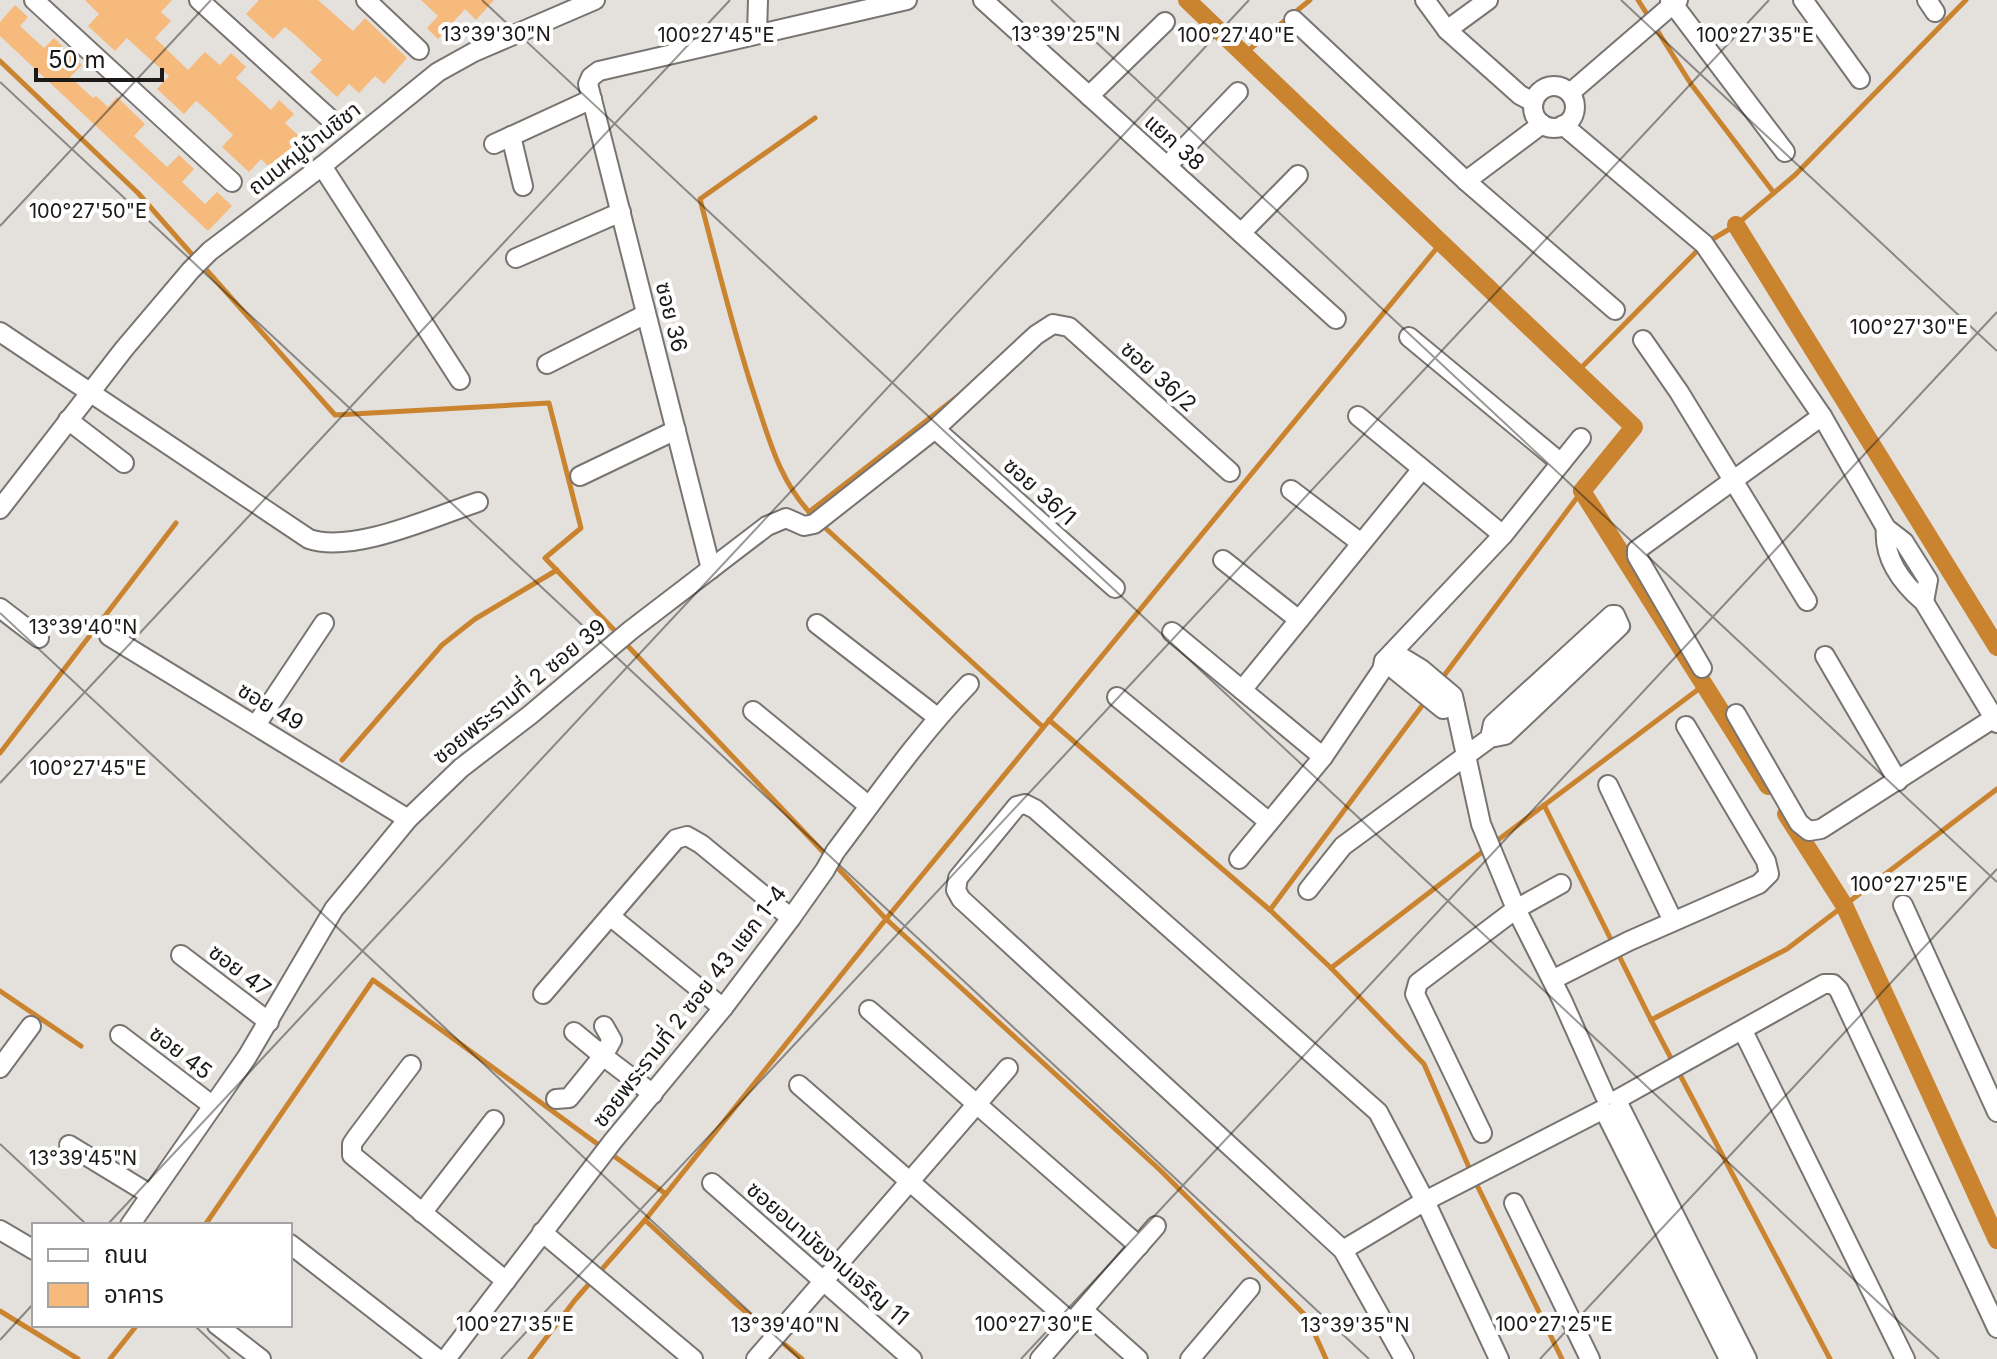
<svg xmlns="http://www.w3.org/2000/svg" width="1997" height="1359" font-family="Inter,'Noto Sans Thai',sans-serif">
<rect width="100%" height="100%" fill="#e4e0dc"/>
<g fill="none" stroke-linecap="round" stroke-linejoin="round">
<g stroke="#ca832f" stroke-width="5">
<polyline points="1638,0 1691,84 1774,193"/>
<polyline points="1244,54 1310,0"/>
<polyline points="0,61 138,193 196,259"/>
<path d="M815 118 700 199C717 264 733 330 754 394 769 439 780 484 815 518"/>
<polyline points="1708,242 1736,225 1795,175 1966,0"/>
<polyline points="203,266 335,415 549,403 581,528 545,558 618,634"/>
<polyline points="1577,372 1700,248"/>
<polyline points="809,512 962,393"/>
<polyline points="822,525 1043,727"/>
<polyline points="624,642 826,855"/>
<polyline points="1440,681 1582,491"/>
<polyline points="1049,720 1270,910 1331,968 1424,1064 1471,1172"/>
<polyline points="0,753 176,523"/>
<polyline points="342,760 442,645 475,619 557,570"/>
<polyline points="1544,805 1651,1020 1787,949 1997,789"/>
<polyline points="1494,843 1704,685"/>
<polyline points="833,863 886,919 1160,1170 1307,1317 1326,1359"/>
<polyline points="1270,910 1427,699"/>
<polyline points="1331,968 1486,849"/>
<polyline points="0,991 81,1046"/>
<polyline points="1651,1020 1673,1062"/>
<polyline points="1678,1071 1830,1359"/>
<polyline points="1475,1181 1562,1359"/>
<polyline points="645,1220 734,1302 802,1359"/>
<polyline points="205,1225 373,980 666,1194"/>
<polyline points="0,1311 78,1359"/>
<polyline points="110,1359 137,1325"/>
<polyline points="530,1359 575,1300 645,1220 886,919 1441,243"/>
</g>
<g stroke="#ca832f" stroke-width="18">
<polyline points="1187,0 1634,427 1582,491 1768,786"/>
<polyline points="1736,225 1997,647"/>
<polyline points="1786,814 1844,905 1997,1240"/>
</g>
</g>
<g fill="#f6ba7d">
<polygon points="85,0 172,0 161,12 171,21 155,38 188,70 205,52 220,65 231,53 246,67 236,78 271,110 279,100 294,114 285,123 303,140 291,153 288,150 271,169 261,159 249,172 222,147 233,135 207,110 196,101 184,114 157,89 169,76 142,52 127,38 115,51 88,26 99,14"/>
<polygon points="259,0 318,0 353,31 365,18 407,58 384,84 375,76 359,93 349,84 337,97 310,72 322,60 295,35 285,27 273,39 246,14"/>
<polygon points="421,0 494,0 476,20 465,9 438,39 427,28 438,16"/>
<polygon points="15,5 28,17 20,26 44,48 54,38 82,65 70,77 93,98 96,96 108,107 117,97 145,124 134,136 167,167 179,155 194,169 182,182 205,204 217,192 232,206 208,231 0,36 0,22"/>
</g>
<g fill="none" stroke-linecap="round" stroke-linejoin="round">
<g stroke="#787471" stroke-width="22">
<g id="minor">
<polyline points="34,0 232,182"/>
<polyline points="199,0 328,117"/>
<polyline points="366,0 419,50"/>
<polyline points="983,0 1336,319"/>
<polyline points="1425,0 1447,30 1520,95 1533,102"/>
<polyline points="1670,0 1785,152"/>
<polyline points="1803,0 1860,79"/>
<polyline points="1927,0 1935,12"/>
<polyline points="1294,20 1466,181 1615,310"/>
<polyline points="1447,30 1488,0"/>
<polyline points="757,33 758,0"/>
<circle cx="1554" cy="107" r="21"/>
<polyline points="1570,93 1678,0"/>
<polyline points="1089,96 1165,22"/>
<polyline points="1563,125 1704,244 1822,416 1886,528 1904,542 1928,580 1924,602"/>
<polyline points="511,136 523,186"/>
<polyline points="494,144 592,99"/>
<polyline points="322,166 460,380"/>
<polyline points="1167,166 1238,92"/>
<polyline points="1466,181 1542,124"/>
<polyline points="1241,233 1298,175"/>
<polyline points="516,258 621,212"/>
<path d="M0 332 309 539C353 554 433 517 478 502"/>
<polyline points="1409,337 1561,463"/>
<polyline points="1643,340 1679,392 1807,601"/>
<polyline points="547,364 646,314"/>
<polyline points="1358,416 1503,535"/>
<polyline points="68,420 124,463"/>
<polyline points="935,429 1115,588"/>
<polyline points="580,476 676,430"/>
<polyline points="1291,490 1361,543"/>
<polyline points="0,509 124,349 191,270 210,251 322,166 438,72 474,52 595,0"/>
<path d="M1886 528C1883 558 1902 583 1924 602L1997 723"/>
<polyline points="1223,560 1299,620"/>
<polyline points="711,569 588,84 591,77 599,71 907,0"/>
<polyline points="0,608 39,638"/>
<polyline points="817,624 937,717"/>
<polyline points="1172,632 1323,757"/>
<polyline points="109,636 408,819"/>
<polyline points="1393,652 1421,669 1453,696 1481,824 1516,909 1562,1000 1605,1096"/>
<polyline points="1825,656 1898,781"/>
<polyline points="1384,661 1443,709 1455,706"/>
<polyline points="1702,668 1637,556 1637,550 1822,416"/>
<polyline points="1242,690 1422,469"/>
<polyline points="1117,697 1269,822"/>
<polyline points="753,711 869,806"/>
<polyline points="1736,714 1799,823 1809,831 1821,829 1994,718"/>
<polyline points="256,725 324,623"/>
<polyline points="1608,785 1673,921"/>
<polyline points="1239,859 1323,757 1382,670 1384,661 1503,535 1581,438"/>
<polyline points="1308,890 1343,846 1490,738 1505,735 1620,626 1615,615 1612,615 1493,724 1490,738"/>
<polyline points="1903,905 1997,1112"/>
<polyline points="610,916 723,1008"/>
<polyline points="181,955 269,1022"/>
<polyline points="1552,980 1629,941 1759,884 1769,874 1766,861 1686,726"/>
<polyline points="543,994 676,839 687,836 701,844 791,918"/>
<polyline points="869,1010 1139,1246"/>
<polyline points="1743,1031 1905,1359"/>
<polyline points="574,1032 603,1056 612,1040 604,1026"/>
<polyline points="120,1035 213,1106"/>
<polyline points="411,1065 356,1138 352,1144 352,1155 506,1281"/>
<polyline points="0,1068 31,1026"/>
<polyline points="799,1085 1072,1323"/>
<polyline points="556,1099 569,1098 603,1056 653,1094"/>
<polyline points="1618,1099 1824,984 1833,984 1839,990 1997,1328"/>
<polyline points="1619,1105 1747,1359"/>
<polyline points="1605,1112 1729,1359"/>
<polyline points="1482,1133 1415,994 1418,983 1516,909 1561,884"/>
<polyline points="69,1145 151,1195"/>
<polyline points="712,1183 912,1359"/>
<polyline points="1514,1203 1590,1359"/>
<polyline points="422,1213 494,1120"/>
<polyline points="130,1225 247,1057 334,909 408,819 461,768 530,715 631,630 767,526 786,518 804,526 814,524 935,429 1036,335 1053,324 1069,327 1230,472"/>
<polyline points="0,1230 34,1250"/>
<polyline points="542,1232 693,1359"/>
<polyline points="290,1244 438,1359"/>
<polyline points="1343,1250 961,899 956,890 958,878 1017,806 1025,804 1035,809 1378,1112 1425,1201 1343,1250 1404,1359"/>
<polyline points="1083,1310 1138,1359"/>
<polyline points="217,1325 261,1359"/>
<path d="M446 1359 613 1141 723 1008 791 918 825 870 835 852C878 795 919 736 969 684"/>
<polyline points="756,1359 1008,1068"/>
<polyline points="1040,1359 1156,1226"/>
<polyline points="1190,1359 1250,1288"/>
<polyline points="1499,1359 1425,1201 1602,1110"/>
</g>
</g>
<use href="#minor" stroke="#fff" stroke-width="18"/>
</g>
<path fill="none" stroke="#1b1a18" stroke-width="2" stroke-opacity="0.45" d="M482 0 1939 1359M1051 0 1997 882M1621 0 1997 351M0 82 1369 1359M0 226 211 0M0 613 800 1359M0 783 730 0M0 1144 87 1225M107 1225 1249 0M194 1325 230 1359M0 1340 34 1303M501 1359 1769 0M1021 1359 1997 312M1540 1359 1997 869"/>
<g text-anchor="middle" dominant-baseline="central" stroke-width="8" stroke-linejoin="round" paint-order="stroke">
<g font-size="22" fill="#1b1a18" stroke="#fff">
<text transform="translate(1175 142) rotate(42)">แยก 38</text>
<text transform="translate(304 148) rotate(-38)">ถนนหมู่บ้านชิชา</text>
<text transform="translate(672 317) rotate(76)">ซอย 36</text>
<text transform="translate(1159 376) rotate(42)">ซอย 36/2</text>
<text transform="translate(1040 491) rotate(42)">ซอย 36/1</text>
<text transform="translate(519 691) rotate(-39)">ซอยพระรามที่ 2 ซอย 39</text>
<text transform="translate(271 706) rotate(31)">ซอย 49</text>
<text transform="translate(240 970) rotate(37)">ซอย 47</text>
<text transform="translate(689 1006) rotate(-52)">ซอยพระรามที่ 2 ซอย 43 แยก 1-4</text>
<text transform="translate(181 1052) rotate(38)">ซอย 45</text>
<text transform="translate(828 1253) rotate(41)">ซอยอนามัยงามเจริญ 11</text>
</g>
</g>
<g font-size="20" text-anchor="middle" fill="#1b1a18" stroke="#fff" stroke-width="8" stroke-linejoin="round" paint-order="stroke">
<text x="496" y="41">13°39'30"N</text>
<text x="1066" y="41">13°39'25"N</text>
<text x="716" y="42">100°27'45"E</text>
<text x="1236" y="42">100°27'40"E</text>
<text x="1755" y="42">100°27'35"E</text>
<text x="88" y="218">100°27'50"E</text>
<text x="1909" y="334">100°27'30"E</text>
<text x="83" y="634">13°39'40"N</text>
<text x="88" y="775">100°27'45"E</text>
<text x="1909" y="891">100°27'25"E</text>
<text x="83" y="1165">13°39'45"N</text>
<text x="515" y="1331">100°27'35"E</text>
<text x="1034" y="1331">100°27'30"E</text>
<text x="1554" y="1331">100°27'25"E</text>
<text x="785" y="1332">13°39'40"N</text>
<text x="1355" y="1332">13°39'35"N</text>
</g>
<rect x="32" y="1223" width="260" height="104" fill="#ffffff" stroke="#a4a3a3" stroke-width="2"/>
<rect x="48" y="1249" width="40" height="12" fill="#ffffff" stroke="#a4a3a3" stroke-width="2"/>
<text x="104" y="1263" font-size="24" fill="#1b1a18">ถนน</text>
<rect x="48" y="1283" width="40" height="24" fill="#f6ba7d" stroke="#a4a3a3" stroke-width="2"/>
<text x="104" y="1303" font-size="24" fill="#1b1a18">อาคาร</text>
<path d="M36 68v12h126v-12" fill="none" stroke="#1b1a18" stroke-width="4"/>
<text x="48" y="68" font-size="24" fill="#1b1a18" stroke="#ffffff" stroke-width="6" paint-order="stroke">50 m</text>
</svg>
